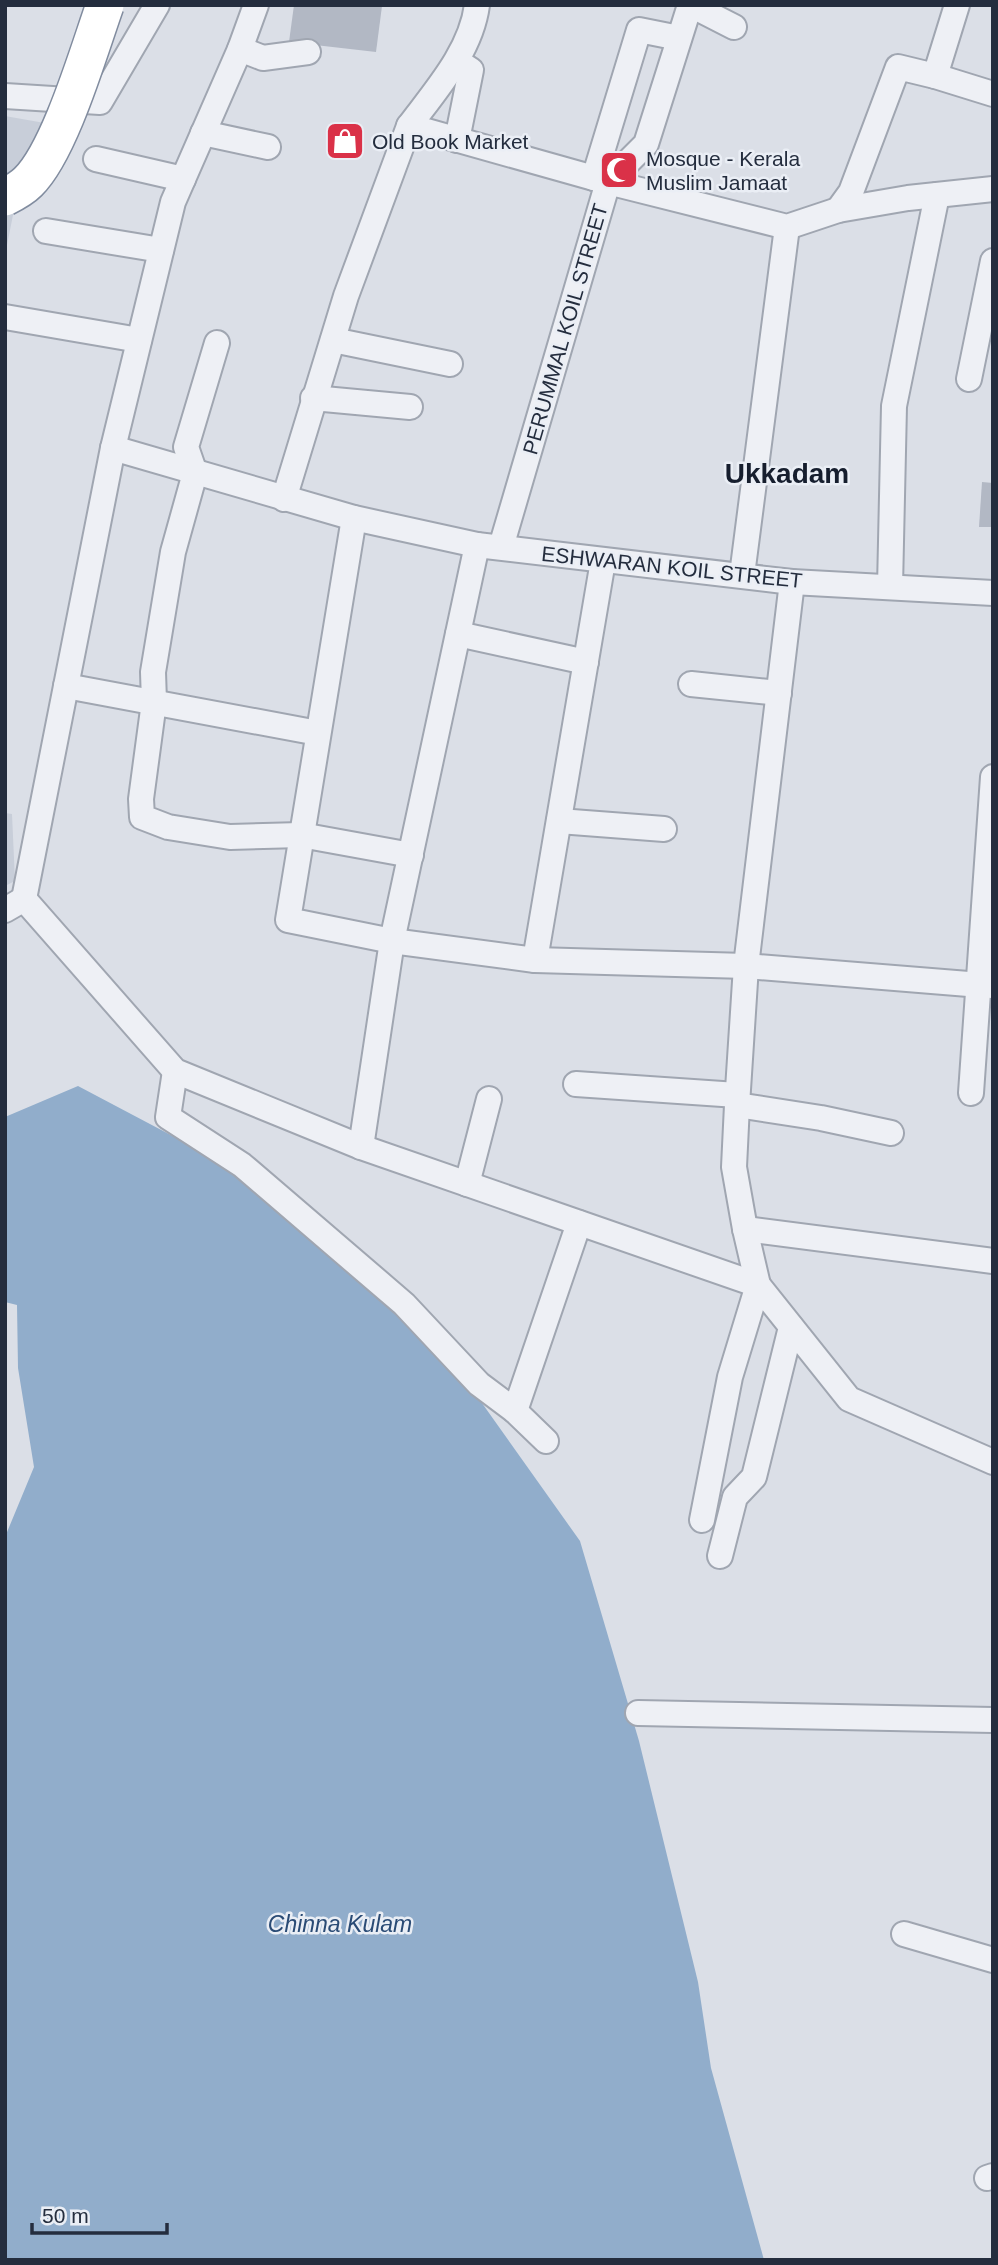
<svg xmlns="http://www.w3.org/2000/svg" width="998" height="2265" font-family="Helvetica,sans-serif">
<rect width="100%" height="100%" fill="#dbdfe7"/>
<g fill="#c8ced9">
<polygon points="5,116 56,125 18,190 5,255"/>
<polygon points="5,813 12,814 15,881 5,886"/>
</g>
<polygon fill="#91adcb" points="78,1086 184,1142 325,1237 462,1375 580,1541 639,1741 698,1982 711,2068 764,2260 5,2260 5,1537 34,1467 18,1368 17,1305 5,1302 5,1117"/>
<g fill="#b2b8c4">
<polygon points="294,5 382,6 376,52 289,42"/>
<polygon points="982,482 993,483 993,527 979,527"/>
</g>
<g fill="none" stroke-linecap="round" stroke-linejoin="round">
<g stroke="#a0a6b1" stroke-width="28">
<g id="minor">
<polyline points="256,5 240,49 173,202 113,448 24,899 175,1071 361,1147 758,1285 849,1399 993,1462"/>
<path d="M477 5C471 51 436 90 409 126L608 182 787 227 838 210 908 198 993 189"/>
<polyline points="691,5 734,27"/>
<polyline points="240,49 263,58 308,52"/>
<polyline points="457,61 471,70 457,140"/>
<polyline points="935,76 993,94"/>
<polyline points="5,96 100,102 157,5"/>
<polyline points="203,133 268,147"/>
<polyline points="96,159 183,179"/>
<polyline points="594,178 639,30 679,38"/>
<polyline points="838,210 851,192 898,67 935,76 957,5"/>
<polyline points="46,231 161,250"/>
<polyline points="5,317 139,340"/>
<polyline points="333,340 450,364"/>
<polyline points="217,343 186,447 195,473 173,552 153,672 154,702 141,799 142,817 168,827 230,837 301,835 411,855"/>
<polyline points="969,379 993,261"/>
<polyline points="313,398 410,407"/>
<polyline points="113,448 354,518 477,545 792,582 993,593"/>
<polyline points="284,499 346,296 409,126"/>
<polyline points="354,518 288,920 392,941 535,960 746,966 993,986"/>
<polyline points="501,547 608,182 646,144 690,5"/>
<polyline points="742,575 787,227"/>
<polyline points="890,587 894,406 937,195"/>
<polyline points="458,634 586,662"/>
<polyline points="691,684 779,693"/>
<polyline points="66,686 318,733"/>
<polyline points="559,821 664,829"/>
<polyline points="5,910 24,899"/>
<polyline points="535,960 603,561"/>
<polyline points="175,1071 168,1117 242,1165 404,1304 479,1384 515,1411 546,1441"/>
<polyline points="576,1084 737,1095"/>
<polyline points="971,1093 993,777"/>
<polyline points="737,1105 821,1118 891,1133"/>
<polyline points="361,1147 392,941 477,545"/>
<polyline points="467,1184 489,1099"/>
<polyline points="745,1229 993,1261"/>
<polyline points="515,1411 579,1223"/>
<polyline points="702,1520 730,1377 758,1285 745,1229 734,1167 737,1105 746,966 792,582"/>
<polyline points="720,1556 735,1497 754,1477 791,1327"/>
<polyline points="638,1713 993,1720"/>
<polyline points="904,1934 993,1960"/>
<polyline points="987,2178 993,2176"/>
</g>
</g>
<use href="#minor" stroke="#eef0f5" stroke-width="24"/>
<g stroke="#818c9f" stroke-width="40" stroke-linecap="butt">
<path id="highway-bridge" d="M5 197C13 193 22 188 28 182 60 151 89 50 105 5"/>
</g>
<use href="#highway-bridge" stroke="#fff" stroke-width="37"/>
</g>
<defs>
<g id="shop-square" transform="scale(2.0125)"><rect x="-9" y="-9" width="18" height="18" rx="4" fill="#da3148" stroke="#eaeef5"/><path d="M-5-2.5h2.3a2.7 3.5 0 0 1 5.4 0H5L5.5 6h-11ZM-1.5-2.5h3a1.5 2.3 0 0 0-3 0Z" fill="#fff"/></g>
<g id="mosque-square" transform="scale(2.0125)"><rect x="-9" y="-9" width="18" height="18" rx="4" fill="#da3148" stroke="#eaeef5"/><path d="M3.5-4.9A6 6 0 1 0 3.5 4.9A5 5 0 1 1 3.5-4.9Z" fill="#fff"/></g>
</defs>
<g fill-rule="evenodd">
<use href="#shop-square" x="345" y="141"/>
<use href="#mosque-square" x="619" y="170"/>
</g>
<g text-anchor="middle" dominant-baseline="central" stroke-width="5" stroke-linejoin="round" paint-order="stroke">
<g font-size="21" fill="#242d3e" stroke="#eaeef5" text-anchor="start">
<text x="372" y="141">Old Book Market</text>
<text x="646" y="158">Mosque - Kerala<tspan x="646" dy="24">Muslim Jamaat</tspan></text>
</g>
<g font-size="21" fill="#242d3e" stroke="#eaeef5">
<text transform="translate(565 329) rotate(-74)">PERUMMAL KOIL STREET</text>
<text transform="translate(672 567) rotate(6)">ESHWARAN KOIL STREET</text>
</g>
<g font-size="23" font-style="italic" fill="#2a4b75" stroke="#eaeef5">
<text x="340" y="1924">Chinna Kulam</text>
</g>
<g font-size="28" font-weight="bold" fill="#161e2e" stroke="#eaeef5">
<text x="787" y="473">Ukkadam</text>
</g>
</g>
<rect width="998" height="2265" fill="none" stroke="#242d3e" stroke-width="14"/>
<path d="M32 2223v10h135v-10" fill="none" stroke="#242d3e" stroke-width="3.5"/>
<text x="42" y="2223" font-size="21" fill="#242d3e" stroke="#eaeef5" stroke-width="5" paint-order="stroke">50 m</text>
</svg>
